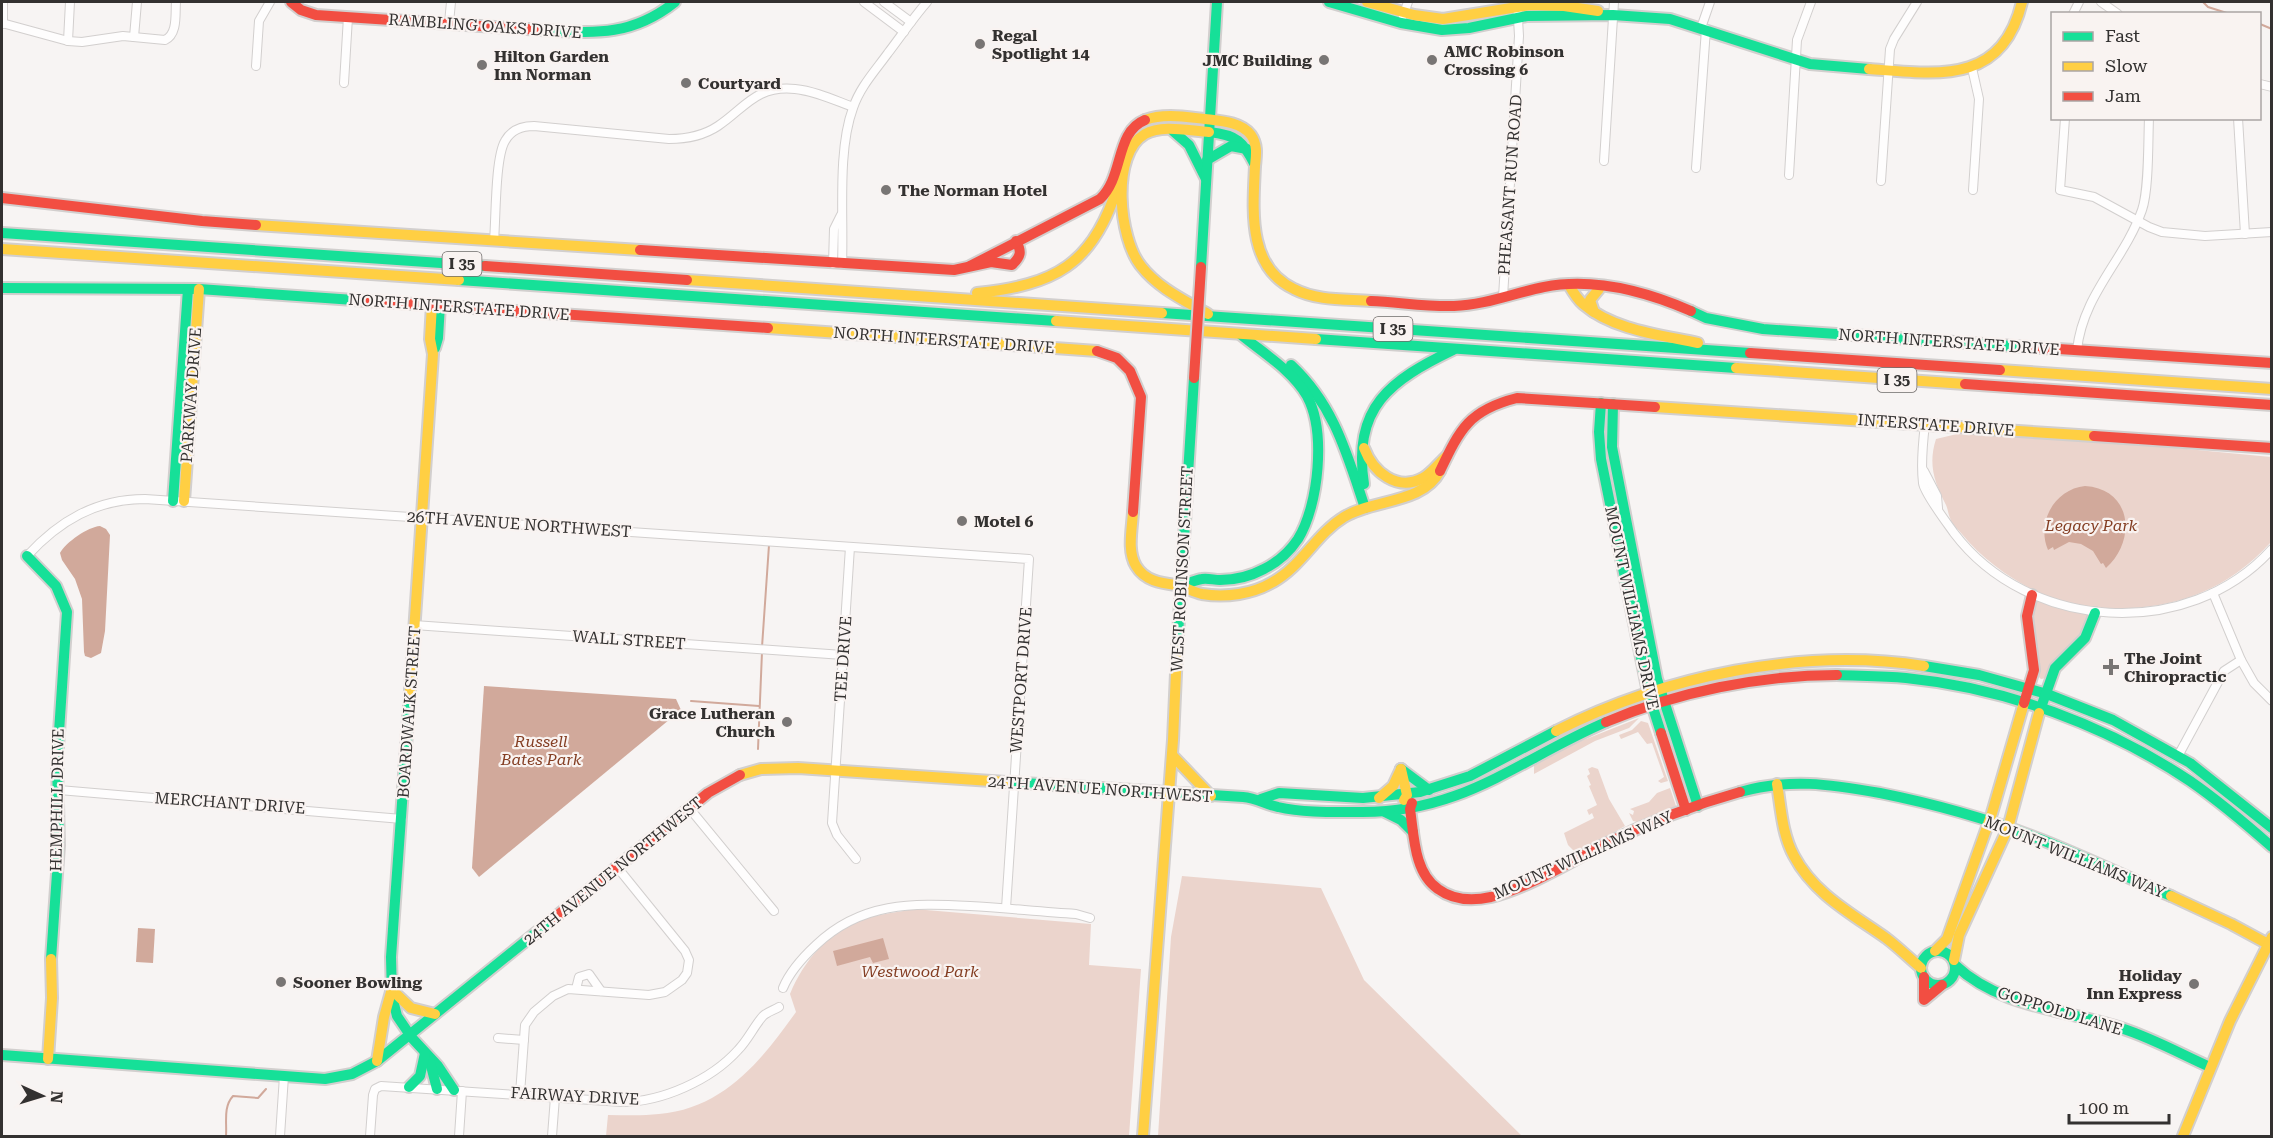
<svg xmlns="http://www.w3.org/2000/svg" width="2273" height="1138" font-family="'Roboto Serif',serif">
<rect width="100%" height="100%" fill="#f7f4f3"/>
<g fill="#ebd4cc">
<path d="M1957 434 2113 442 2271 457V542C2223 595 2166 612 2096 608L2087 627 2047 678 2041 679 2036 674 2030 616 2037 592C2008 577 1982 559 1961 533 1957 528 1952 524 1950 518 1948 514 1948 509 1946 505 1934 482 1928 464 1936 439Z"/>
<polygon points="1639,718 1629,728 1595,741 1534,774 1534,764 1556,751"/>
<polygon points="1641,721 1648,723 1668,781 1661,783 1658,781 1664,777 1652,743 1647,744 1638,732 1621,739 1619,735 1632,730"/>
<polygon points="1592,767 1598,769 1609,799 1625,826 1582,850 1574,851 1568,845 1564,833 1594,818 1592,813 1589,815 1587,810 1597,805 1589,786 1591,785 1587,776 1590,774 1588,769"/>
<polygon points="1670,788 1676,806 1637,822 1633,821 1629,813 1633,815 1634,811 1630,809 1649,802 1657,793"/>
<polygon points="1182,876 1321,888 1364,980 1522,1136 1158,1136 1171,937"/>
<path d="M914 909 1091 924 1089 965 1141 969 1129 1136H606L608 1115C625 1115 642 1116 659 1114 724 1108 761 1061 796 1012L790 994C803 962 829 930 864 919 880 914 898 912 914 909Z"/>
</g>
<g fill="#d1a99b">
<path d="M2085 486C2132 489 2137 540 2106 568L2103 563 2101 564 2093 551 2081 544 2069 542 2054 550 2053 547 2048 550C2036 522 2055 489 2085 486Z"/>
<path d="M100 526 106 529 110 535 105 631 101 653 91 658 85 656 84 652 82 599 75 579 62 560 60 553C66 542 88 527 100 526Z"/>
<polygon points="484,686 676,699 681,710 479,877 472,868"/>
<polygon points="138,928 155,929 153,963 136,962"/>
<polygon points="883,938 889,959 873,963 870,957 837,966 833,951"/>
</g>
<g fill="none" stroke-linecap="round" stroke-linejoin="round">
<g stroke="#d1a99b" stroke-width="2">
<polyline points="2203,2 2208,7 2230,14"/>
<polyline points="2260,24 2272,29"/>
<polyline points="762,647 769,545"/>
<polyline points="691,701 759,706"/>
<polyline points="758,749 762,652"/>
<path d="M226 1136C227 1122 223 1107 233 1096L258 1098 266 1089"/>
</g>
<g stroke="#d2cfce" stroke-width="10">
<g id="street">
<polyline points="864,2 904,32"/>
<polyline points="884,2 911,22"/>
<polyline points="2101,2 2118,14"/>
<polyline points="2073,14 2079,2"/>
<polyline points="1403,16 1408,2"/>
<path d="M2 23 68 41 82 42 123 36 165 40C178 34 175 14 176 2"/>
<polyline points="449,23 451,2"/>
<polyline points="3,24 3,2"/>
<polyline points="1701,28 1710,2"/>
<polyline points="134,37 137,2"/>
<polyline points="68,41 70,2"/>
<polyline points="256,66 259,21 270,2"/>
<polyline points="1972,68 1979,99 1973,190"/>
<polyline points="344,83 348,17"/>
<polyline points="2260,84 2272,87"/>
<polyline points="2065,118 2060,190 2094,197 2149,227 2162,232 2205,236 2272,232"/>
<polyline points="2238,118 2245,234"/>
<polyline points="1604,161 1614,2"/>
<polyline points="1696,168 1706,29"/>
<polyline points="1789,175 1797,40 1811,2"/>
<polyline points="1881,181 1890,49 1894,39 1917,2"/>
<path d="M494 241C496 218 495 158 505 141 511 130 522 126 534 126L669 139C686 139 703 136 718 126 745 108 756 85 795 89 815 91 834 100 853 107"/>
<polyline points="833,264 834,229 841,215"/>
<path d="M842 264C844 218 837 151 853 108 860 87 875 71 888 53 901 36 913 18 927 2"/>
<polyline points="1503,297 1519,36 1517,2"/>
<path d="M2077 350C2083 294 2124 261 2142 210 2149 190 2148 142 2149 118"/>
<path d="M1925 424C1923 441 1921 467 1923 483 1924 493 1947 523 1954 533 2028 631 2188 642 2272 549"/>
<polyline points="1924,471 1937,496 1938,508"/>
<polyline points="850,547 832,823 837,835 856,859"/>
<path d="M27 556C59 521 96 499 145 499L1029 559 1006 908"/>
<polyline points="2213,593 2241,660 2254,683 2272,701"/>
<polyline points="414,625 843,655"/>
<polyline points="2178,756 2224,671 2241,660"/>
<polyline points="59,790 402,819"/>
<polyline points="690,809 774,911"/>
<path d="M783 988C790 971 802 958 816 945 861 902 912 903 970 906 1006 908 1041 912 1076 914L1090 918"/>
<polyline points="576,989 579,977 589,974 601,991"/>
<polyline points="498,1038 524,1040"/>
<polyline points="520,1094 525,1025 534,1012 553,996 568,989 649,995 665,992 682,980 687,973 689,960 685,951 617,867"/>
<polyline points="280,1136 284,1076"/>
<path d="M370 1136 373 1095 375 1089 381 1086 622 1102C662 1102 711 1080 738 1050 748 1040 754 1026 763 1016 767 1012 774 1010 779 1007"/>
<polyline points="459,1136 462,1091"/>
<polyline points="552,1136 555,1097"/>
</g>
</g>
<g stroke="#d2cfce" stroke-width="14">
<g id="fast">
<polyline points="1329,2 1401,23 1442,30 1469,28 1527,16 1613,15 1670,19 1810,64 1869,69"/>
<path d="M541 30C594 33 631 37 675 2"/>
<polyline points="1173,131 1189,145 1206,179"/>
<path d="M1209 132C1237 135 1243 141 1255 165"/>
<polyline points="1207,160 1231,146 1247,149"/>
<polyline points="2,233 485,266"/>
<polyline points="1201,267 1217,2"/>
<polyline points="459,280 1056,321"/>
<polyline points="2,288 199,289 354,300"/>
<polyline points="1691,311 1706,318 1763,329 2028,347"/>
<polyline points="1162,313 1750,353"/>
<polyline points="1316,339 1736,368"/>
<polyline points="435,348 438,338 440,305"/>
<path d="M1291 365C1334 405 1347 454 1365 508"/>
<polyline points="1601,403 1599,432 1601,459 1648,692 1661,733"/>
<polyline points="1613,404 1612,447 1657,679 1698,806"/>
<path d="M1364 484C1352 407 1391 380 1453 350"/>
<polyline points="173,501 188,289"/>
<polyline points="27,556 56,586 67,612 57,762 59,845 51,959"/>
<path d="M1180 586C1187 584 1195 580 1202 579 1208 578 1214 580 1220 580 1235 580 1251 576 1264 569 1278 562 1290 551 1298 539 1319 505 1326 431 1307 396 1292 370 1263 353 1240 334"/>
<polyline points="1177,651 1194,378"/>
<polyline points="1924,666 1979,675 2047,694 2113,720 2190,763 2272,828"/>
<path d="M1837 675C1860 676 1883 676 1906 678 2006 688 2106 725 2190 781 2219 801 2246 824 2272 847"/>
<polyline points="410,691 391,957 392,996 397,1016 412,1038 438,1066 454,1090"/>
<polyline points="2039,713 2055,668 2085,638 2095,613"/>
<polyline points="1401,769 1429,790"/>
<path d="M1006 782 1243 797C1257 798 1266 805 1278 807 1304 813 1334 812 1360 812 1463 813 1518 760 1606 722"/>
<path d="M1740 792C1790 778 1829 784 1880 793 1935 804 1989 819 2042 840 2085 857 2128 878 2171 896"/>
<polyline points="1261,799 1279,793 1363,798 1420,792 1470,776 1556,731"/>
<polyline points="1385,812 1401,820 1413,832"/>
<circle cx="1938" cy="968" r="17"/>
<path d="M1955 965C2001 1008 2064 1009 2121 1028 2152 1038 2181 1054 2210 1067"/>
<polyline points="2,1055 325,1079 352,1074 377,1061 553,919"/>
<polyline points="429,1058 437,1089"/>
<polyline points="409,1087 420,1076 425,1053"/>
</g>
</g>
<g stroke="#d2cfce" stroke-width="14">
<g id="slow">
<polyline points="1367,2 1414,15 1443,19 1530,5 1564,6 1598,11"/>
<path d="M1869 69C1936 74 2002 86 2022 2"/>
<path d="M1145 120C1164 113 1186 117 1205 119 1221 121 1241 122 1251 135 1258 145 1256 156 1255 166 1253 210 1247 267 1294 289 1317 301 1345 299 1371 301"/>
<polyline points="256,225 640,250"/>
<polyline points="2,249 459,280"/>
<polyline points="687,280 1162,313"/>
<path d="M1569 285C1573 292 1577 299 1583 304 1613 330 1661 335 1698 343"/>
<path d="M977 293C1054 285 1093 265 1117 188"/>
<polyline points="1594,312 1590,300 1599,289"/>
<path d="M1208 314C1184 300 1158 288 1141 266 1119 239 1110 154 1145 134 1162 124 1190 131 1209 132"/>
<polyline points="1056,321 1316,339"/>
<polyline points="768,328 1097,351"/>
<polyline points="1736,368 1965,384"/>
<polyline points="2000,370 2272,389"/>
<polyline points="1655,407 2094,436"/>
<path d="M1364 448C1373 472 1397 492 1423 478 1432 473 1439 463 1447 456"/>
<polyline points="184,501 199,289"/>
<path d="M1133 512C1132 530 1127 551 1136 566 1145 581 1161 583 1176 585 1185 587 1193 592 1202 594 1226 598 1253 594 1273 582 1302 566 1316 534 1344 517 1373 499 1423 504 1440 471"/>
<polyline points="410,691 433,354 430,339 432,305"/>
<path d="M1556 731C1665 676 1802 647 1924 666"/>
<polyline points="1172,755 1211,796"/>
<polyline points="1401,769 1407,795 1404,800"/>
<polyline points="740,775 761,769 798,768 1006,782"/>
<path d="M1777 784C1781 808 1782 834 1794 856 1814 894 1852 914 1886 938 1898 947 1909 958 1921 968"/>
<polyline points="1379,798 1393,786 1401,769"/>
<polyline points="2171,896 2231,924 2268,944"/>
<polyline points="1935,951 1947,939 1992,813 2024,703"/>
<polyline points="1954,960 1959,935 2008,828 2039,713"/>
<polyline points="393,991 411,1008 435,1014"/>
<polyline points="48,1059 52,998 51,959"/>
<polyline points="377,1061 384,1017 391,992"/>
<polyline points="1143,1136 1173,740 1177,651"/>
<polyline points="2183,1136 2230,1021 2272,937"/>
</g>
</g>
<g stroke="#d2cfce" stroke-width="14">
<g id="jam">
<polyline points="291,2 301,10 316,15 541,30"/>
<polyline points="2,198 202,221 256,225"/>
<path d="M640 250 954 270 991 262 1012 265C1021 256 1022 252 1016 241"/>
<polyline points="485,266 687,280"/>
<path d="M970 266 1100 199C1124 177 1115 132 1145 120"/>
<polyline points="354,300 768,328"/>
<path d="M1371 301C1398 302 1427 307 1454 306 1485 305 1514 293 1544 287 1594 277 1645 291 1691 311"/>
<polyline points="2028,347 2272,363"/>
<polyline points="1097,351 1117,358 1130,371 1141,397 1133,512"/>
<polyline points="1750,353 2000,370"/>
<polyline points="1965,384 2272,405"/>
<polyline points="2094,436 2272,448"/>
<path d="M1440 471C1460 429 1469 410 1517 398L1655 407"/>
<polyline points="2024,703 2034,670 2027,616 2032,595"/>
<path d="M1606 722C1677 692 1760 675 1837 675"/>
<polyline points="1661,733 1686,810"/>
<path d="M1412 803 1410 809C1414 835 1414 873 1438 889 1453 900 1473 901 1491 897 1530 887 1567 863 1603 845 1647 823 1693 805 1740 792"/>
<polyline points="553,919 708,793 740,775"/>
<polyline points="1924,977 1924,1000 1942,985"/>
</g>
</g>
<use href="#street" stroke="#fefdfd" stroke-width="8"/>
<use href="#fast" stroke="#16e098" stroke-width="10"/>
<use href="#slow" stroke="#ffcf43" stroke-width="10"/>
<use href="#jam" stroke="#f24e42" stroke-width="10"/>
<g stroke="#d2cfce" stroke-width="14" stroke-linecap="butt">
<polyline id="jam-bridge" points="1194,378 1201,267"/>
</g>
<use href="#jam-bridge" stroke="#f24e42" stroke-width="10"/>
</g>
<g fill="#787574" stroke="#f9f3f1" stroke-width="2">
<circle cx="980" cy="44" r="6"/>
<circle cx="1324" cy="60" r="6"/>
<circle cx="1432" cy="60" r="6"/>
<circle cx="482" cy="65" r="6"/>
<circle cx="686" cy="83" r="6"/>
<circle cx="886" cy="190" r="6"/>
<circle cx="962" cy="521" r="6"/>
<path d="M2108 658h6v6h6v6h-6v6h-6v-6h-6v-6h6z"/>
<circle cx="787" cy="722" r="6"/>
<circle cx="281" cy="982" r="6"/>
<circle cx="2194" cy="984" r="6"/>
</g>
<g text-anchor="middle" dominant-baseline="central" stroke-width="4.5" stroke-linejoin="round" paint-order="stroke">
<g fill="#f9f3f1" stroke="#6e6b6a" stroke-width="1.5">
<rect x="442.5" y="252" width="39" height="24" rx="4.5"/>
<rect x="1373.5" y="317" width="39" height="24" rx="4.5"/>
<rect x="1877.5" y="368" width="39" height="24" rx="4.5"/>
</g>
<g font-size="15" font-weight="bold" fill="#333130">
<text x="462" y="264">I 35</text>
<text x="1393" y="329">I 35</text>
<text x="1897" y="380">I 35</text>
</g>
<g font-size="16" fill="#333130" stroke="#f9f3f1">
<text transform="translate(485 26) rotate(4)">RAMBLING OAKS DRIVE</text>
<text transform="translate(1510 185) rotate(-86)">PHEASANT RUN ROAD</text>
<text transform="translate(459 307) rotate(4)">NORTH INTERSTATE DRIVE</text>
<text transform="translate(944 340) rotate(4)">NORTH INTERSTATE DRIVE</text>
<text transform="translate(1949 342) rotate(4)">NORTH INTERSTATE DRIVE</text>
<text transform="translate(191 395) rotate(-86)">PARKWAY DRIVE</text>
<text transform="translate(1936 425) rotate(4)">INTERSTATE DRIVE</text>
<text transform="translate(519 524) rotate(4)">26TH AVENUE NORTHWEST</text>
<text transform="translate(1182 569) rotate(-87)">WEST ROBINSON STREET</text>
<text transform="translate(1632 608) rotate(78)">MOUNT WILLIAMS DRIVE</text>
<text transform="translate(629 640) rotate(4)">WALL STREET</text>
<text transform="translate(843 659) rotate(-86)">TEE DRIVE</text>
<text transform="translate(1021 680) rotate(-86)">WESTPORT DRIVE</text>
<text transform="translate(409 712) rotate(-86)">BOARDWALK STREET</text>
<text transform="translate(1100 789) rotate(4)">24TH AVENUE NORTHWEST</text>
<text transform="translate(57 800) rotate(-89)">HEMPHILL DRIVE</text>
<text transform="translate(230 803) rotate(4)">MERCHANT DRIVE</text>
<text transform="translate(1583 855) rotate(-24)">MOUNT WILLIAMS WAY</text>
<text transform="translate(2075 857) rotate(22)">MOUNT WILLIAMS WAY</text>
<text transform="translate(613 871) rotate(-39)">24TH AVENUE NORTHWEST</text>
<text transform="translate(2060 1011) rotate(17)">GOPPOLD LANE</text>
<text transform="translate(575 1096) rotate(3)">FAIRWAY DRIVE</text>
</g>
<g font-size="16" font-weight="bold" fill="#333130" stroke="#f9f3f1" text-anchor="start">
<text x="992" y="35">Regal<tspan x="992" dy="18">Spotlight 14</tspan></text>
<text x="1444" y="51">AMC Robinson<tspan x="1444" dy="18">Crossing 6</tspan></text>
<text x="494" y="56">Hilton Garden<tspan x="494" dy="18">Inn Norman</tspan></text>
<text x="1312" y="60" text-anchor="end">JMC Building</text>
<text x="698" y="83">Courtyard</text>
<text x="898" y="190">The Norman Hotel</text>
<text x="974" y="521">Motel 6</text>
<text x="2124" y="658">The Joint<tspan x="2124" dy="18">Chiropractic</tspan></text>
<text x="775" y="713" text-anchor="end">Grace Lutheran<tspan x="775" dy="18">Church</tspan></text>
<text x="2182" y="975" text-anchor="end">Holiday<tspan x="2182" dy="18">Inn Express</tspan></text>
<text x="293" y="982">Sooner Bowling</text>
</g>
<g font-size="16" font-style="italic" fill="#843e23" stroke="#f9f3f1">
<text x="2091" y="525">Legacy Park</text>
<text x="541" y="741">Russell<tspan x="541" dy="18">Bates Park</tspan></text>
<text x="920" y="971">Westwood Park</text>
</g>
</g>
<rect width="2273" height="1138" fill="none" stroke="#333130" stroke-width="6"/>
<rect x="2051" y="12" width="210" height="108" fill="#f9f3f1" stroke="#aaa5a4" stroke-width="1.5"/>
<rect x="2063" y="32" width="30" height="9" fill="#16e098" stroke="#aaa5a4" stroke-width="1.5"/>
<text x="2105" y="42" font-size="18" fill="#333130">Fast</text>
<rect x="2063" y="62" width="30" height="9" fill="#ffcf43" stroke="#aaa5a4" stroke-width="1.5"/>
<text x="2105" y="72" font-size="18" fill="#333130">Slow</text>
<rect x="2063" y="92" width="30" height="9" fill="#f24e42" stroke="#aaa5a4" stroke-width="1.5"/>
<text x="2105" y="102" font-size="18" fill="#333130">Jam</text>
<g transform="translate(42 1096) rotate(94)" stroke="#f9f3f1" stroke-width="4.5" paint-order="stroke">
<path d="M0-4.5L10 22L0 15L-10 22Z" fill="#333130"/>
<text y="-9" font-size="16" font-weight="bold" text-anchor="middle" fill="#333130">N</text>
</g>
<path d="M2069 1114v9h100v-9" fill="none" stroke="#333130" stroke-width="3"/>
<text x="2078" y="1114" font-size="18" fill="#333130" stroke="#f9f3f1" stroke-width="4.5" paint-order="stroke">100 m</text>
</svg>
